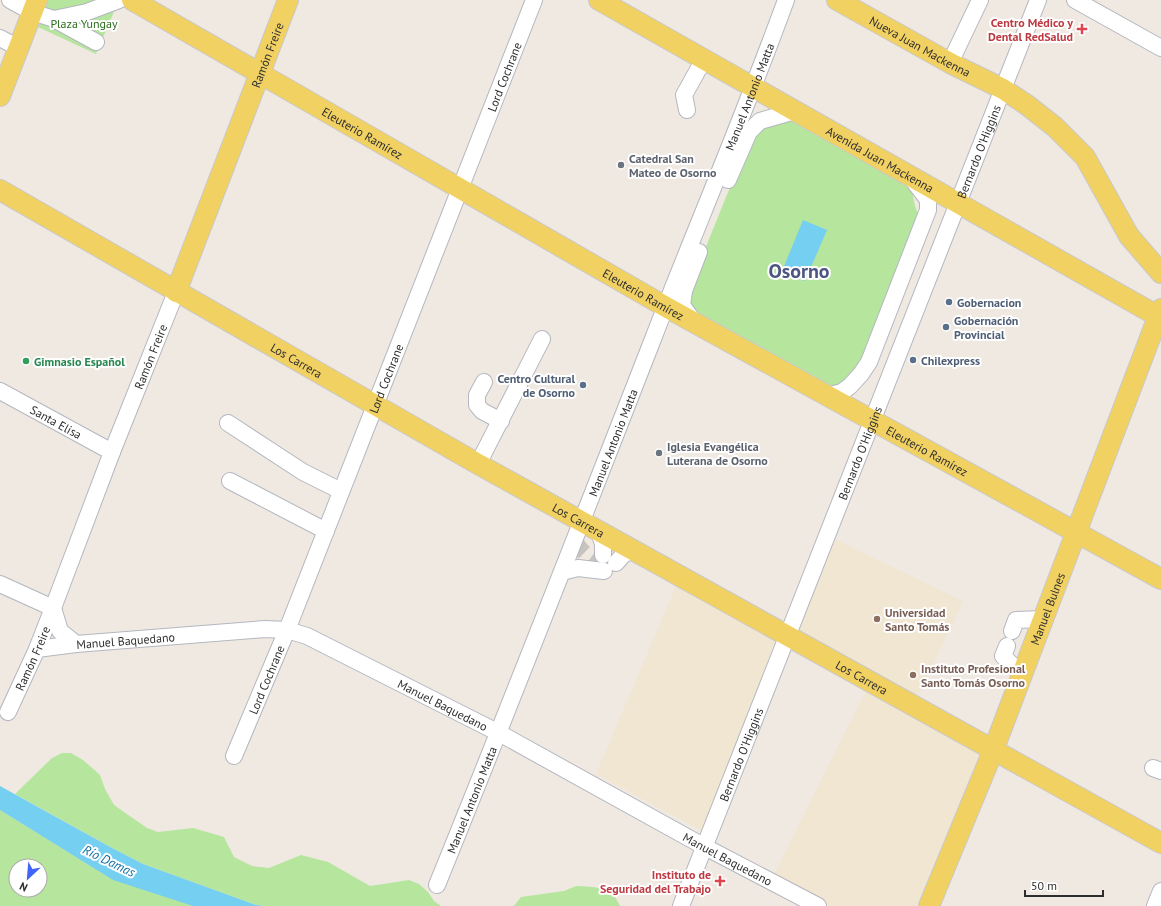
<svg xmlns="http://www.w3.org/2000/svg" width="1161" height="906" font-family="'PT Sans',sans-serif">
<rect width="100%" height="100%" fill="#efe9e1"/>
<g fill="#f0e6d1">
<polygon points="834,539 963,601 917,699 796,631"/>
<polygon points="677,584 780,639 706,833 596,774"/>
<polygon points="866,690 928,726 984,755 920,906 830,906 773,877"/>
</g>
<g fill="#b6e59e" fill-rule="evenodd">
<polygon points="47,0 119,0 96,54 36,26"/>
<polygon points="791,115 910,182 915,206 920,220 862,368 836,388 828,390 693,318 687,294 726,197 754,131"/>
<polygon points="62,753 71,753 83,760 100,775 105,789 114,805 147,828 158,832 193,828 224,837 234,857 252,866 269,868 301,855 328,862 370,886 409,880 419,884 428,892 434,901 441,906 265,906 256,905 143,864 112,848 15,794 52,758"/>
<path d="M0 810 107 876 195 906H0ZM16 866H40V890H16Z"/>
<path d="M576 886C595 887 612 886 620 906H514L521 897 564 891Z"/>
</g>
<g fill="#75cff0">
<polygon points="803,220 827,230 805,281 782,271"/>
<polygon points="0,786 112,848 143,864 256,905 265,906 193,906 113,880 0,810"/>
</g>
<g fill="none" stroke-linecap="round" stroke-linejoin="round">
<path stroke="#c8c4bd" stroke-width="16" stroke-dasharray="16 8" stroke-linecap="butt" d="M575 540C580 552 597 565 611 568"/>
<g stroke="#b4b7c1" stroke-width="18">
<g id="minor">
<polyline points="10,0 32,12 54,19 96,42"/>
<polyline points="1075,0 1161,48"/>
<polyline points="54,19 87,12 119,0"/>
<polyline points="0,38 19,48"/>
<polyline points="950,63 980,0"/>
<polyline points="687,110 684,95 704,59"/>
<polyline points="728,180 749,132 760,121 795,111"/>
<polyline points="694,322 682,305 684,291 699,252"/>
<polyline points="484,382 477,395 477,405 482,411 501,421"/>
<path id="s1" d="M0 391 112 452"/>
<polyline points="827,396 842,392 850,386 861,374 869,362 928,210 928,200 912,179"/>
<polyline points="228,423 303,472 341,491"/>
<polyline points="478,464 542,339"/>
<polyline points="230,481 326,531"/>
<polyline points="599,532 603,544 603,555"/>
<polyline points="616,563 624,554 633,551"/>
<polyline points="562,572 578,568 604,571"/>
<polyline points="0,584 53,608 60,631 76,644"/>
<polyline points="1012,631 1016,620 1043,619"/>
<polyline points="1007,646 1003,656 1022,675"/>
<path id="s2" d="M37 649 76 644 265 629 287 630 307 636 499 733 705 847 818 906"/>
<path id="s3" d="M8 712 37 649 53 608 112 452 176 292"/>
<path id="s4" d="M234 756 287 630 534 0"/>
<polyline points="1153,768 1161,771"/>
<path id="s5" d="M437 885C518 686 596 485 674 285 712 190 751 96 786 0"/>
<path id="s6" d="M681 906 1038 0"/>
<polyline points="1155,906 1161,891"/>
</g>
</g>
<g stroke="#c9c9c9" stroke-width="22">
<g id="major">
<path id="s7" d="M132 0 666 307 1161 579"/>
<path id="s8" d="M599 0 1161 318"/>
<path id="s9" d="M837 0 950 63 1003 89 1027 105 1055 127 1085 157 1129 236 1161 273"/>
<polyline points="0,96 37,0"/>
<path id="s10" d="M0 190 478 464 1161 843"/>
<path id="s11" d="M176 292 288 0"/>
<path id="s12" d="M929 906 993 751 1161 309"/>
</g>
</g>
<use href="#minor" stroke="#fff" stroke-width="16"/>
<use href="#major" stroke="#f2d163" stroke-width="20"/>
</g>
<g fill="#e0444e" stroke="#fff" stroke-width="1.5">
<path d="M1080 23h4v4h4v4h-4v4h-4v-4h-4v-4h4z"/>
<path d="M718 875h4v4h4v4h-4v4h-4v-4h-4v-4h4z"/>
</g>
<g fill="#6b7280" stroke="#fff" stroke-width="1.5">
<circle cx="621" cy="165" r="4"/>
<circle cx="659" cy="453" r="4"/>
</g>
<g fill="#5c6f8a" stroke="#fff" stroke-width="1.5">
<circle cx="949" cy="302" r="4"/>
<circle cx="946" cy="327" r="4"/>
<circle cx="913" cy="360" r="4"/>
<circle cx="583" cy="385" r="4"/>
</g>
<circle fill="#2e9e5b" stroke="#fff" stroke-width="1.5" cx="26" cy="361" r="4"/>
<g fill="#8d6e63" stroke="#fff" stroke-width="1.5">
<circle cx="877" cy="619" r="4"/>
<circle cx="913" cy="675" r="4"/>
</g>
<g text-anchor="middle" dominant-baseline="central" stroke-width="4" stroke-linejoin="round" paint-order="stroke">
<g font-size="12" font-weight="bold" fill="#be3a42" stroke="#fff" text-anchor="end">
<text x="1073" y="22">Centro Médico y<tspan x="1073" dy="14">Dental RedSalud</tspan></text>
<text x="711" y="874">Instituto de<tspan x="711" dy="14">Seguridad del Trabajo</tspan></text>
</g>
<g font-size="12" fill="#2c6e1b" stroke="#fff">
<text x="84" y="23">Plaza Yungay</text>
</g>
<g font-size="12" fill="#2e2e2e" stroke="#fff">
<text stroke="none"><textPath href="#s9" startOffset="95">Nueva Juan Mackenna</textPath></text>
<text stroke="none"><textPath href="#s11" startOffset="254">Ramón Freire</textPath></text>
<text stroke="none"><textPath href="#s4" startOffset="731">Lord Cochrane</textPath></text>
<text stroke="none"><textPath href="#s5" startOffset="848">Manuel Antonio Matta</textPath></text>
<text stroke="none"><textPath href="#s7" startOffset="266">Eleuterio Ramírez</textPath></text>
<text stroke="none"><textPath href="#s6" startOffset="811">Bernardo O'Higgins</textPath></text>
<text stroke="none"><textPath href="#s8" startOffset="323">Avenida Juan Mackenna</textPath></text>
<text stroke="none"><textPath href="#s7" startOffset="590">Eleuterio Ramírez</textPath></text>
<text stroke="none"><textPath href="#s3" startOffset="383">Ramón Freire</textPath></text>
<text stroke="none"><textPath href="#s10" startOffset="342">Los Carrera</textPath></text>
<text stroke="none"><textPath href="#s4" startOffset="407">Lord Cochrane</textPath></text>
<text stroke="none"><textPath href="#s1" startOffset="64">Santa Elisa</textPath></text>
<text stroke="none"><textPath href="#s5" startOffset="476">Manuel Antonio Matta</textPath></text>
<text stroke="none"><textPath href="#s7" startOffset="914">Eleuterio Ramírez</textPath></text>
<text stroke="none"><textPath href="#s6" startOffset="487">Bernardo O'Higgins</textPath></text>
<text stroke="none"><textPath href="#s10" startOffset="666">Los Carrera</textPath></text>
<text stroke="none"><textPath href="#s12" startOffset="320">Manuel Bulnes</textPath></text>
<text stroke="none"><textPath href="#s2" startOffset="89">Manuel Baquedano</textPath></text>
<text stroke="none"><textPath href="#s3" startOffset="59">Ramón Freire</textPath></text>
<text stroke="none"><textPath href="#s10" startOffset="990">Los Carrera</textPath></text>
<text stroke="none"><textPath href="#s4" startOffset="83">Lord Cochrane</textPath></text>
<text stroke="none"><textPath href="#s2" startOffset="424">Manuel Baquedano</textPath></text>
<text stroke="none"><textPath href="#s6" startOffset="163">Bernardo O'Higgins</textPath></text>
<text stroke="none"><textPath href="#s5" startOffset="92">Manuel Antonio Matta</textPath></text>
<text stroke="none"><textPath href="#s2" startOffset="748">Manuel Baquedano</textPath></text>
</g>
<g font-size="12" font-weight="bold" fill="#5b616d" stroke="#fff" text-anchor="start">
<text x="629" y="158">Catedral San<tspan x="629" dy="14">Mateo de Osorno</tspan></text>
<text x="667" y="446">Iglesia Evangélica<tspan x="667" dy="14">Luterana de Osorno</tspan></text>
</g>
<g font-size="12" font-weight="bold" fill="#4e5e75" stroke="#fff" text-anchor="start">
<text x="957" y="302">Gobernacion</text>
<text x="954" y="320">Gobernación<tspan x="954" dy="14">Provincial</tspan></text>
<text x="921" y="360">Chilexpress</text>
<text x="575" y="378" text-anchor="end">Centro Cultural<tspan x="575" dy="14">de Osorno</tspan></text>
</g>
<g font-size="12" font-weight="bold" fill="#27864d" stroke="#fff" text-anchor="start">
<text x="34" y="361">Gimnasio Español</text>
</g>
<g font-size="12" font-weight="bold" fill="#785e54" stroke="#fff" text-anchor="start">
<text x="885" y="612">Universidad<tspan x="885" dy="14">Santo Tomás</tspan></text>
<text x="921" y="668">Instituto Profesional<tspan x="921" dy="14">Santo Tomás Osorno</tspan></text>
</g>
<g font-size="13" font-style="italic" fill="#0d6fa3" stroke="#fff">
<text transform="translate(109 861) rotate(26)">Río Damas</text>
</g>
<g font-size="20" font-weight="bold" fill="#4d5680" stroke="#fff">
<text x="799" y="271">Osorno</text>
</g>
</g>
<g transform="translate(28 878) rotate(206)"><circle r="19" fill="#ffffff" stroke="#ababab"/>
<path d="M0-3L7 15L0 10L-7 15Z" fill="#4264fb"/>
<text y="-6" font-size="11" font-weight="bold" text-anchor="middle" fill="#2e2e2e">N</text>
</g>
<path d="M1025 890v6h78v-6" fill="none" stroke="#2e2e2e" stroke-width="2"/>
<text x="1031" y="890" font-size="12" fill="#2e2e2e" stroke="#ffffff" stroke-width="3" paint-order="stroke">50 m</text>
</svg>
